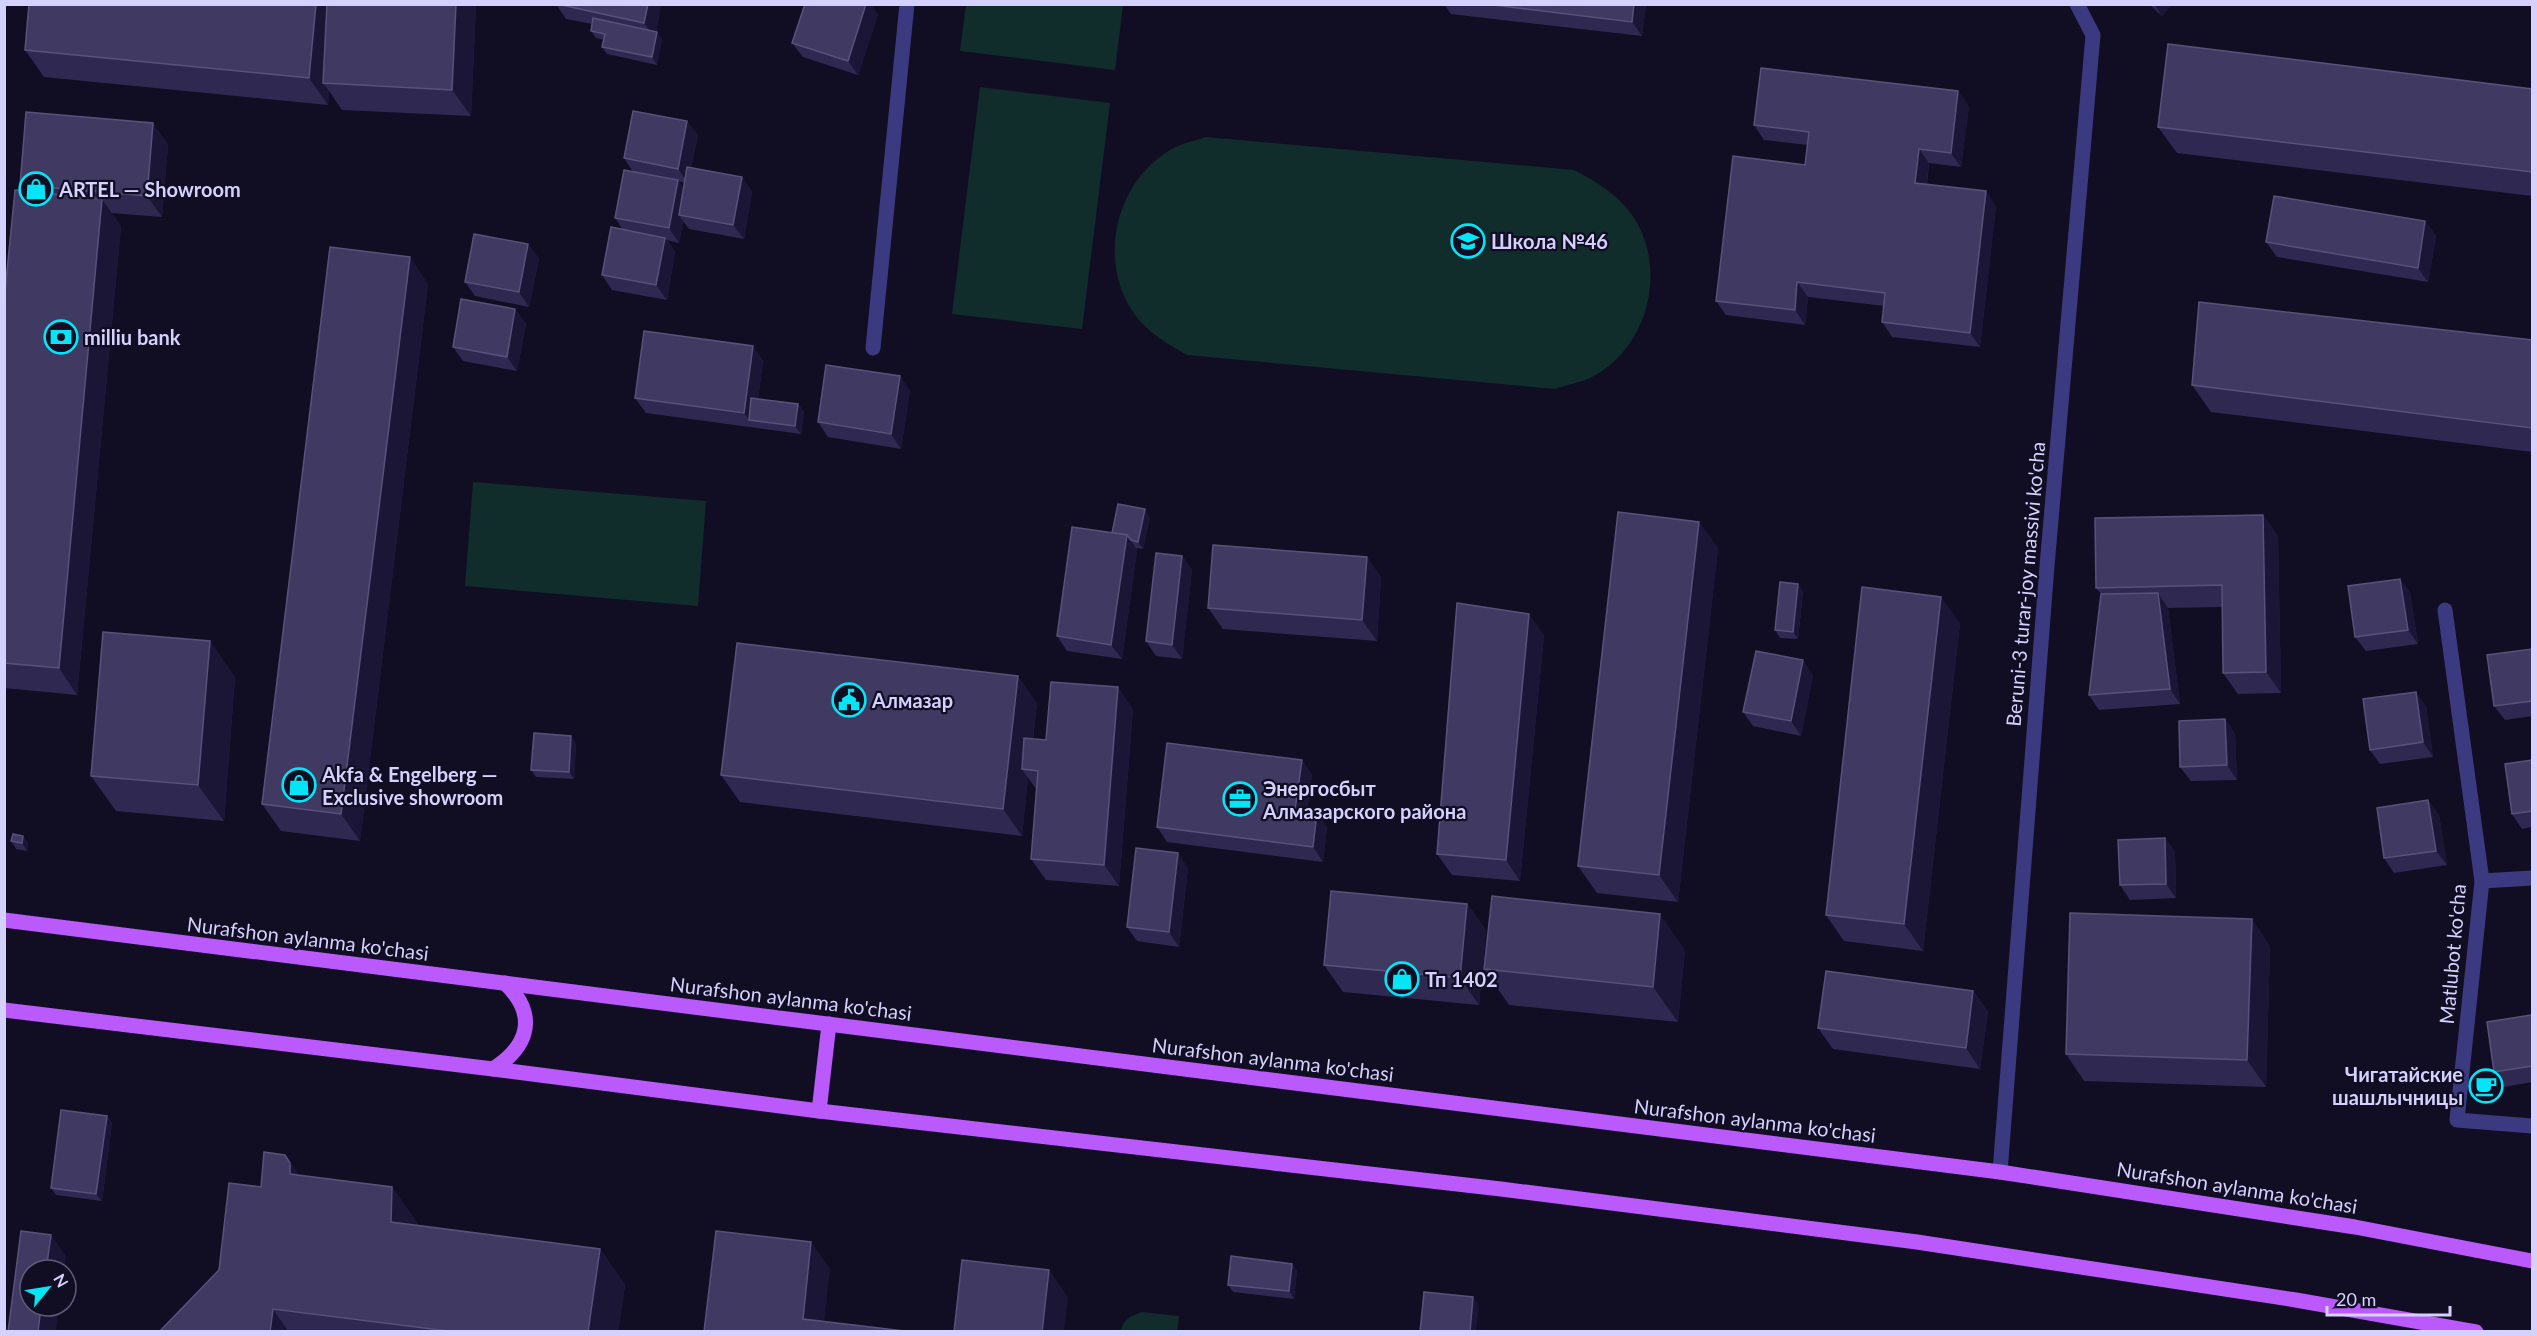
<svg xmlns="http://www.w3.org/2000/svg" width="2537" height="1336" font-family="Lato,sans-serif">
<rect width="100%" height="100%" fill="#110e23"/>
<g fill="#112d2b">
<polygon points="966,5 1123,5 1115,70 960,51"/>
<polygon points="980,87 1110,103 1082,329 952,314"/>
<path d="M1206 137 1574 170C1597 182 1617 194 1632 215 1669 268 1648 350 1590 378 1579 383 1566 385 1555 389L1187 355C1166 343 1145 331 1131 309 1098 256 1117 180 1172 149 1182 143 1195 141 1206 137Z"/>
<polygon points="473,482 706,501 698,606 465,586"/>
<path d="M1142 1312 1179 1316 1177 1331H1121C1123 1319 1131 1316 1142 1312Z"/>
</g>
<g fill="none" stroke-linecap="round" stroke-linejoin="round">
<g stroke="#3b3a81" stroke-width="15">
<polyline points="873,348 907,4"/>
<polyline points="2445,610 2482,881 2457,1120 2532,1126"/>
<polyline points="2482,881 2532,878"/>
<polyline points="2000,1172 2047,566 2093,35 2077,4"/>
</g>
<g stroke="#ba5afc" stroke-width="15">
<polyline points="4,920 2000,1172 2355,1227 2532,1261"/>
<polyline points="4,1010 493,1069 819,1111 1501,1189 1917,1242 2296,1300 2476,1332"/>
<path d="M493 1069C529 1046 538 1015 505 983"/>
<polyline points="819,1111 829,1024"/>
</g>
</g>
<g fill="#2f2850" fill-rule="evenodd">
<polygon points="29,4 476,4 471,116 342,110 329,91 328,105 44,77 25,50"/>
<polygon points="556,4 661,4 656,32 662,39 657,65 607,54 602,47 604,40 596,38 591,31 592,24 566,19"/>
<polygon points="1444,4 1646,4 1642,36 1451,14"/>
<polygon points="2149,4 2172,4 2162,16"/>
<polygon points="878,14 858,75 803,57 792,43"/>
<polygon points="2532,89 2532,196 2177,153 2158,127"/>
<polygon points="1969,106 1961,167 1929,163 1927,184 1996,206 1980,347 1892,337 1882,322 1884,306 1808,297 1805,325 1726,315 1716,301 1805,165 1808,145 1764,140 1754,125"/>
<path d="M698 135 691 168 742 177 752 192 744 239 689 229 683 221 679 243 667 240 675 252 667 300 612 290 602 275 623 230 615 218 633 172 624 158ZM678 181 685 183 683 189Z"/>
<polygon points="168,144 162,217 111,213 121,226 77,695 4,688 4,302 25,191 20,185"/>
<polygon points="2425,221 2436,236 2428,282 2277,257 2266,242"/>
<polygon points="528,244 539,259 529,307 475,296 465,282"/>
<polygon points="428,284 360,841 281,831 262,804"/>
<polygon points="515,309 526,324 517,371 463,361 453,347"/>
<polygon points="2532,340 2532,452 2211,412 2192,385"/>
<polygon points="753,346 763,361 758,399 798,404 804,412 801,434 646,413 635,398"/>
<polygon points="910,390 901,449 828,437 818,422"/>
<polygon points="2263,515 2278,536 2281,693 2238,694 2223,673 2222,607 2168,608 2180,704 2099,710 2089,695 2101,594 2096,588"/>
<polygon points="1150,517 1143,549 1136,548 1137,550 1122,659 1067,651 1057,636 1112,533"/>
<polygon points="1718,548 1678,902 1597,893 1578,866"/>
<polygon points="1182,556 1192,570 1182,659 1156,656 1146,641"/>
<polygon points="1367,557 1381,578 1377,641 1223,629 1208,608"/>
<polygon points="2400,579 2410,593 2418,644 2366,651 2355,637"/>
<polygon points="1803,591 1798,639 1780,638 1775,630"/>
<polygon points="1960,623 1923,951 1844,941 1826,915"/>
<polygon points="1544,635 1520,881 1452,875 1437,854"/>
<polygon points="2532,649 2532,716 2505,720 2494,706"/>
<polygon points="1813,675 1801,736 1753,726 1743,712"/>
<polygon points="235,677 224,821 116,811 91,776"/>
<polygon points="1037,703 1033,739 1046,740 1133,709 1119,886 1046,880 1031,859 1037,790 1028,778 1022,836 740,802 721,775"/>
<polygon points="2426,706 2433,757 2380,764 2370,750"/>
<polygon points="2225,719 2235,734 2237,780 2191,781 2180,767"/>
<polygon points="576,743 574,779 536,777 531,770"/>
<polygon points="2532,760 2532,827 2522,829 2512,814"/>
<polygon points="1312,774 1307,811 1327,827 1323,862 1167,842 1157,827"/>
<polygon points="2439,815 2447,865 2394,873 2384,858"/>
<polygon points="23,836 28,843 27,851 16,849 11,841"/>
<polygon points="2165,838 2175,852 2176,898 2130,900 2120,885"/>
<polygon points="1188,868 1179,947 1137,941 1127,927"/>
<polygon points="1467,904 1486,930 1479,1005 1343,992 1324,965"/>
<polygon points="2270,946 2266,1087 2084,1081 2066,1054"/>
<polygon points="1685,950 1678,1022 1509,1005 1484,969"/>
<polygon points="1973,991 1988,1012 1980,1069 1833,1049 1818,1028"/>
<polygon points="2532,1015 2532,1082 2504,1087 2494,1072"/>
<polygon points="107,1116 112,1123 102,1201 56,1195 51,1188"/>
<polygon points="299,1175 392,1187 417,1223 417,1225 600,1249 625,1285 618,1332 159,1332 219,1270 261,1187"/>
<polygon points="1292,1264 1297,1271 1294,1299 1233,1292 1228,1285"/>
</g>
<g fill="#1b1636">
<polygon points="316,4 330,4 323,83 329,91 328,105 309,78"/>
<polygon points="456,4 476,4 471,116 452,90"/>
<polygon points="648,4 661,4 655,38 644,23"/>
<polygon points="866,4 871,4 878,14 858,75 848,61"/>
<polygon points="1634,4 1646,4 1642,36 1632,22"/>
<polygon points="2154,4 2172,4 2162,16"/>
<polygon points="657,32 662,39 657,65 652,57"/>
<polygon points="1958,91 1969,106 1961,167 1951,153"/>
<polygon points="687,121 698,135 688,183 678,169"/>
<polygon points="153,123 168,144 162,217 147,196"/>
<polygon points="1919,149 1929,163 1925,197 1915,183"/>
<polygon points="742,177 752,192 744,239 733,225"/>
<polygon points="678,180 688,195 679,215 683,221 679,243 669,228"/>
<polygon points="1986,191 1996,206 1980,347 1970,333"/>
<polygon points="102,199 121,226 77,695 59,668"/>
<polygon points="2425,221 2436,236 2428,282 2418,268"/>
<polygon points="665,238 675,252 667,300 656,285"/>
<polygon points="528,244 539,259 529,307 519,292"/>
<polygon points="410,257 428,284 360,841 341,814"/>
<polygon points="1797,282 1808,297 1805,325 1795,310"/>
<polygon points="515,309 526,324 517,371 507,357"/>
<polygon points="753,346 763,361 755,421 749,420 744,413"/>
<polygon points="900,376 910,390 901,449 891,434"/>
<polygon points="798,404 804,412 801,434 795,426"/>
<polygon points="1145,509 1150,517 1143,549 1138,542"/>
<polygon points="2263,515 2278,536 2281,693 2266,672"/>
<polygon points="1699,522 1718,548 1678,902 1659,875"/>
<polygon points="1127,535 1137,550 1122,659 1111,645"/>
<polygon points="1182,556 1192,570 1182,659 1172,645"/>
<polygon points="1367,557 1381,578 1377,641 1362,620"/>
<polygon points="2400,579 2410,593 2418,644 2408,630"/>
<polygon points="1798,584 1803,591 1798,639 1793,632"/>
<polygon points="2158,593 2168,608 2180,704 2170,689"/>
<polygon points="1941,597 1960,623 1923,951 1904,924"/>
<polygon points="1529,614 1544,635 1520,881 1506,860"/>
<polygon points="210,641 235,677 224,821 198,785"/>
<polygon points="1803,660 1813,675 1801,736 1791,721"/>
<polygon points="1018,676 1037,703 1029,770 1022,769 1028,778 1022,836 1003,809"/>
<polygon points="1118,687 1133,709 1119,886 1104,865"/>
<polygon points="2416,692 2426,706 2433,757 2423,742"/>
<polygon points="2225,719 2235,734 2237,780 2227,765"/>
<polygon points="571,736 576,743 574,779 569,772"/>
<polygon points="1302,760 1312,774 1305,824 1295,810"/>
<polygon points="2428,800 2439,815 2447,865 2436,851"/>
<polygon points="1317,812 1327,827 1323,862 1313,847"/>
<polygon points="23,836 28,843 27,851 22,843"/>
<polygon points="2165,838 2175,852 2176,898 2166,884"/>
<polygon points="1178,853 1188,868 1179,947 1169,932"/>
<polygon points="1467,904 1486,930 1479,1005 1460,978"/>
<polygon points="1660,914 1685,950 1678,1022 1653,987"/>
<polygon points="2252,919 2270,946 2266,1087 2247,1060"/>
<polygon points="1973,991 1988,1012 1980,1069 1966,1048"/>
<polygon points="107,1116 112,1123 102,1201 96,1194"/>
<polygon points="285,1155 310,1191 290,1174"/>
<polygon points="392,1187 417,1223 416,1258 391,1222"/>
<polygon points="51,1235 66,1256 64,1270 46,1270"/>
<polygon points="811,1242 830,1269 823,1332 803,1319"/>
<polygon points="600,1249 625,1285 618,1332 588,1332"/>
<polygon points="1292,1264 1297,1271 1294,1299 1289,1291"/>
<polygon points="1049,1270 1068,1297 1064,1332 1042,1332"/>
<polygon points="1473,1297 1479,1305 1476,1332 1470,1332"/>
<polygon points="41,1306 59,1306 56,1332 38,1332"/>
<polygon points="273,1309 289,1332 270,1332"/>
</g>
<g fill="#403a63" stroke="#58527b" stroke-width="1.5">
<polygon points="29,4 316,4 309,78 25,50"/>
<polygon points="327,4 456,4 452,90 323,83"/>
<polygon points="557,4 648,4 644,23"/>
<polygon points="805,4 866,4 848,61 792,43"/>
<polygon points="1486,4 1634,4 1632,22"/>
<polygon points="593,18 657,32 652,57 602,47 605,34 591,31"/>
<polygon points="2168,44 2532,89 2532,172 2158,127"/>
<polygon points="1761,68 1958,91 1951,153 1919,149 1915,183 1986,191 1970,333 1882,322 1885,293 1797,282 1795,310 1716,301 1733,156 1805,165 1809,132 1754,125"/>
<polygon points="633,111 687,121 678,169 624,158"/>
<polygon points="26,112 153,123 147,196 20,185"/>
<polygon points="687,167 742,177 733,225 679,215"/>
<polygon points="624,170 678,180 669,228 615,218"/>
<polygon points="15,190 102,199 59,668 4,663 4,302"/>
<polygon points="2274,196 2425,221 2418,268 2266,242"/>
<polygon points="611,227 665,238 656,285 602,275"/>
<polygon points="474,234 528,244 519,292 465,282"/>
<polygon points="330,247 410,257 341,814 262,804"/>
<polygon points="461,299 515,309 507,357 453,347"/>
<polygon points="2199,302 2532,340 2532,428 2192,385"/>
<polygon points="644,331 753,346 744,413 635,398"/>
<polygon points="826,365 900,376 891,434 818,422"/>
<polygon points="751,398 798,404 795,426 749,420"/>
<polygon points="1118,504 1145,509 1138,542 1131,540 1127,535 1112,533"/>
<polygon points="1618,512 1699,522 1659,875 1578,866"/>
<polygon points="2263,515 2266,672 2223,673 2222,585 2096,588 2095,518"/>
<polygon points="1072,527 1127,535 1111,645 1057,636"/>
<polygon points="1213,545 1367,557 1362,620 1208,608"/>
<polygon points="1156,553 1182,556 1172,645 1146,641"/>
<polygon points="2400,579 2408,630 2355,637 2348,586"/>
<polygon points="1780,582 1798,584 1793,632 1775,630"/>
<polygon points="1862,587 1941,597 1904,924 1826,915"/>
<polygon points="2158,593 2170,689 2089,695 2101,594"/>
<polygon points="1457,603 1529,614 1506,860 1437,854"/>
<polygon points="103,632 210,641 198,785 91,776"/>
<polygon points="737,643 1018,676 1003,809 721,775"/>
<polygon points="2532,649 2532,701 2494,706 2487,655"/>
<polygon points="1756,651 1803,660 1791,721 1743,712"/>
<polygon points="1051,682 1118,687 1104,865 1031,859 1038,771 1022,769 1024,738 1046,740"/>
<polygon points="2416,692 2423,742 2370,750 2363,699"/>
<polygon points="2225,719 2227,765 2180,767 2179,721"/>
<polygon points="534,733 571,736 569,772 531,770"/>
<polygon points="1167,743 1302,760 1295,810 1317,812 1313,847 1157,827"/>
<polygon points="2532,760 2532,811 2512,814 2505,764"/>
<polygon points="2428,800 2436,851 2384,858 2377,808"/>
<polygon points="13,834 23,836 22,843 11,841"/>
<polygon points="2165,838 2166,884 2120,885 2118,840"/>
<polygon points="1136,848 1178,853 1169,932 1127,927"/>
<polygon points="1331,891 1467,904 1460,978 1324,965"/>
<polygon points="1492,896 1660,914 1653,987 1484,969"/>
<polygon points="2070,913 2252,919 2247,1060 2066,1054"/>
<polygon points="1826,971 1973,991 1966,1048 1818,1028"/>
<polygon points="2532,1015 2532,1066 2494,1072 2487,1022"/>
<polygon points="61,1110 107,1116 96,1194 51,1188"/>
<polygon points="264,1152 285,1155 290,1163 290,1174 392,1187 391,1222 600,1249 588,1332 456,1332 273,1309 270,1332 159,1332 219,1270 229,1183 261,1187"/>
<polygon points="21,1231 51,1235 46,1270 30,1270 30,1306 41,1306 38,1332 8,1332"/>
<polygon points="716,1231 811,1242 803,1319 913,1332 704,1332"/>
<polygon points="1231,1256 1292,1264 1289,1291 1228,1285"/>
<polygon points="962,1260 1049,1270 1042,1332 954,1332"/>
<polygon points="1424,1292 1473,1297 1470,1332 1420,1332"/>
</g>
<defs>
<g id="shop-ring" transform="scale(1.725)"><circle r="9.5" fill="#110e23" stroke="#04e6f7" stroke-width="1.5"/><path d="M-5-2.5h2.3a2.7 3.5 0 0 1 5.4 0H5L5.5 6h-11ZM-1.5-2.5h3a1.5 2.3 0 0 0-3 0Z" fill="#04e6f7"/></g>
<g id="school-ring" transform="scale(1.725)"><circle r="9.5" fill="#110e23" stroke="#04e6f7" stroke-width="1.5"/><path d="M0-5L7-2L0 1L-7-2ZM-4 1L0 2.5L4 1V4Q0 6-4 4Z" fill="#04e6f7"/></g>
<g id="bank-ring" transform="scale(1.725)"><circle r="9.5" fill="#110e23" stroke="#04e6f7" stroke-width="1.5"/><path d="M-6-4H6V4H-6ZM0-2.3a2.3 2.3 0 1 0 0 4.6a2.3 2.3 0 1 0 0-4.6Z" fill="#04e6f7"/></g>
<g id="civic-ring" transform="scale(1.725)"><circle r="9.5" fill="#110e23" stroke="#04e6f7" stroke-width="1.5"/><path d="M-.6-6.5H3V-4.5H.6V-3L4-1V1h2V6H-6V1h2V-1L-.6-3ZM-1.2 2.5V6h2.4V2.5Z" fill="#04e6f7"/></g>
<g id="office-ring" transform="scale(1.725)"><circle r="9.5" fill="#110e23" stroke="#04e6f7" stroke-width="1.5"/><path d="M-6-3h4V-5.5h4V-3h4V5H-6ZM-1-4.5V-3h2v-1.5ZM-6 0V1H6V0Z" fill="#04e6f7"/></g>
<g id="cafe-ring" transform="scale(1.725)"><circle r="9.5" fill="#110e23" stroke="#04e6f7" stroke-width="1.5"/><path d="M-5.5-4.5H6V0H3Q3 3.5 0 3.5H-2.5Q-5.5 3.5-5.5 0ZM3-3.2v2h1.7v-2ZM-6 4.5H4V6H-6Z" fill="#04e6f7"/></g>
</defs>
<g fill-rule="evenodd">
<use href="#shop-ring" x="36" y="189"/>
<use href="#school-ring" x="1468" y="241"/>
<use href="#bank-ring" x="61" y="337"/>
<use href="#civic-ring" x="849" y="700"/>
<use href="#shop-ring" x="299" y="785"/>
<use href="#office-ring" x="1240" y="799"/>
<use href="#shop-ring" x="1402" y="979"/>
<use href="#cafe-ring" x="2486" y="1086"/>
</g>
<g text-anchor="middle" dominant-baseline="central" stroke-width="4.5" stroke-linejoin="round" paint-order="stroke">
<g font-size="20" font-weight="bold" fill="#d5d1fe" stroke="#110e23" text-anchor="start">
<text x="59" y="189">ARTEL — Showroom</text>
<text x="1491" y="241">Школа №46</text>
<text x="84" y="337">milliu bank</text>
<text x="872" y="700">Алмазар</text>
<text x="322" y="774">Akfa &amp; Engelberg —<tspan x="322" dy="23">Exclusive showroom</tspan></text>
<text x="1263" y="788">Энергосбыт<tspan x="1263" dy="23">Алмазарского района</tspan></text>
<text x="1425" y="979">Тп 1402</text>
<text x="2463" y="1074" text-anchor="end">Чигатайские<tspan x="2463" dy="23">шашлычницы</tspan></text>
</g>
<g font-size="20" fill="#d5d1fe" stroke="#110e23">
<text transform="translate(2025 584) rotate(-85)">Beruni-3 turar-joy massivi ko'cha</text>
<text transform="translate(308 938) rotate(7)">Nurafshon aylanma ko'chasi</text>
<text transform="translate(2452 954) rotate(-85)">Matlubot ko'cha</text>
<text transform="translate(791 998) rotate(7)">Nurafshon aylanma ko'chasi</text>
<text transform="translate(1273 1059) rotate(7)">Nurafshon aylanma ko'chasi</text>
<text transform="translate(1755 1120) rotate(7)">Nurafshon aylanma ko'chasi</text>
<text transform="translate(2237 1187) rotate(9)">Nurafshon aylanma ko'chasi</text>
</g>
</g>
<rect width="2537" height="1336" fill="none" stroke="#d5d1fe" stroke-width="12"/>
<g transform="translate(48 1288) rotate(60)"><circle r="28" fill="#110e23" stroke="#5f5c7b" stroke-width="1.5"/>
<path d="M0-4.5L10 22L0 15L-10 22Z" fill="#04e6f7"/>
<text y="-9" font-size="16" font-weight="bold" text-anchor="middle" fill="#d5d1fe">N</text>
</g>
<path d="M2327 1306v9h123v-9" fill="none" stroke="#d5d1fe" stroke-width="3"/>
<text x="2336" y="1306" font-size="18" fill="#d5d1fe" stroke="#110e23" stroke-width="4.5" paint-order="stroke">20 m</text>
</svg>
